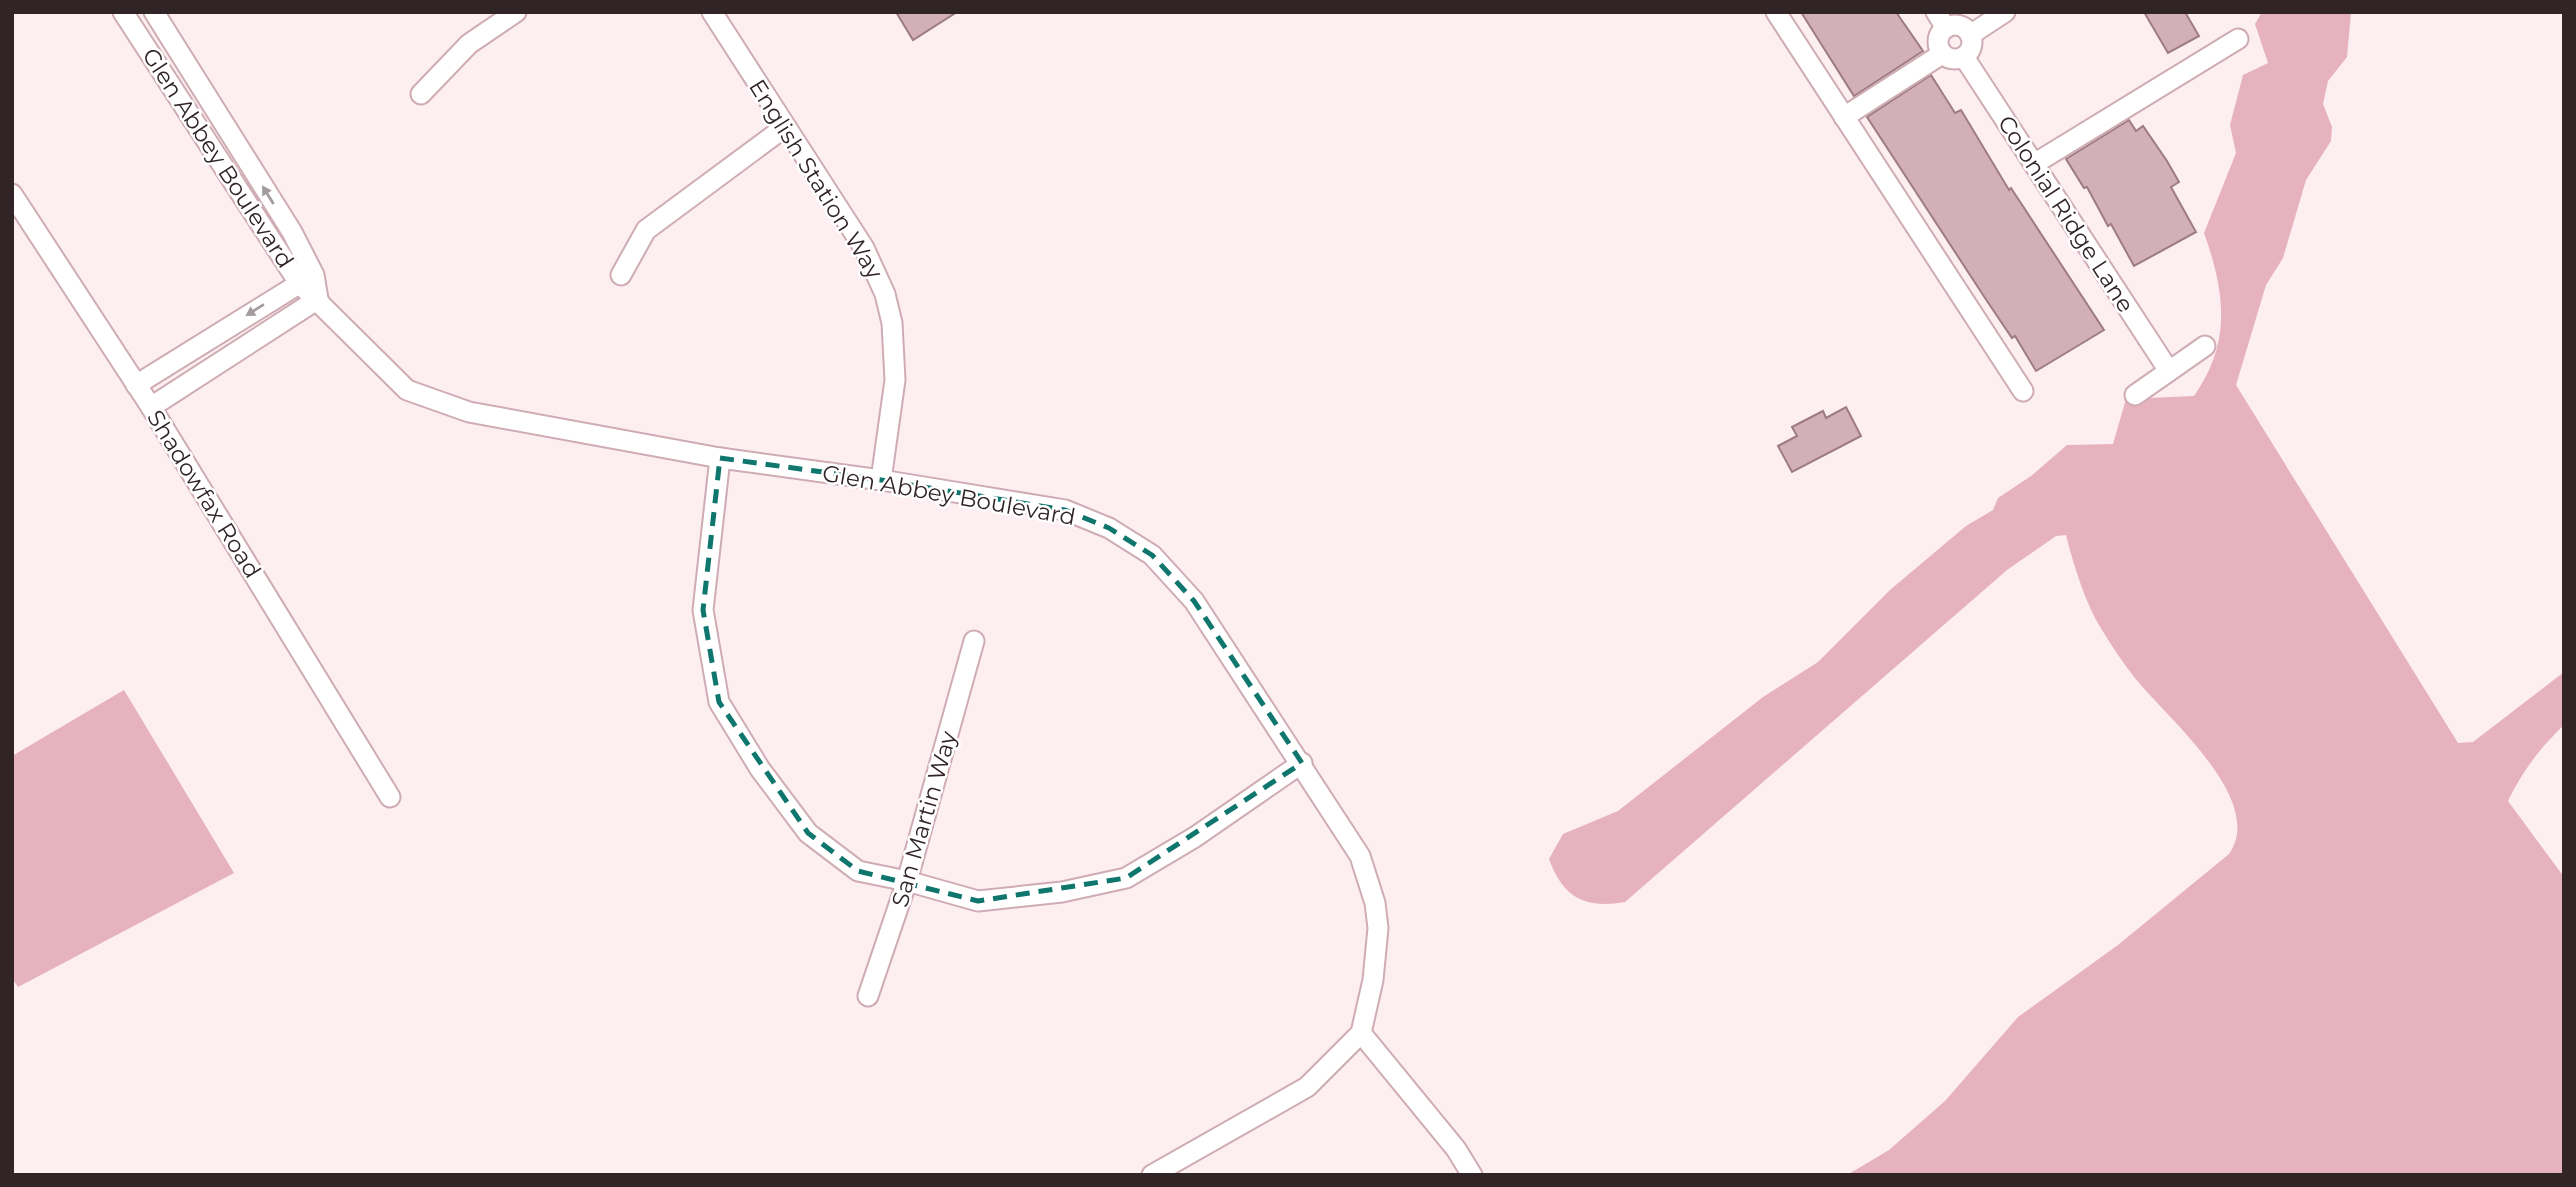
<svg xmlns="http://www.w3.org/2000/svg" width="2576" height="1187" font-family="Montserrat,sans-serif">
<rect width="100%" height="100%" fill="#fdeef1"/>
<g fill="#e6b2be">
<path d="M2262 12H2351L2347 57 2328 81 2323 104 2332 127 2331 141 2306 180 2283 258 2266 285 2236 385 2458 743 2473 742 2564 672V725C2540 748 2523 770 2508 801L2564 877V1175H1847L1889 1150 1945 1101 2018 1017 2118 945 2229 854C2267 800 2165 716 2135 678 2123 663 2112 646 2102 630 2085 603 2074 566 2066 535L2056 536 2007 570 1625 902C1584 909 1563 897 1549 859L1563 834 1618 811 1763 697 1818 662 1890 590 1966 526 1993 510 1998 498 2031 476 2067 445 2113 444 2126 399 2194 396C2232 342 2225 292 2204 233L2236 153 2230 125 2243 75 2268 63 2255 24Z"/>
<polygon points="124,690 234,873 18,987 12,978 12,756"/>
</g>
<g fill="#d3afb7" stroke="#9d7c83" stroke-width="2">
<polygon points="896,12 957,12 913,40"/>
<polygon points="1801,12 1896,12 1923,51 1854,96"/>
<polygon points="2144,12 2185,12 2199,36 2168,53"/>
<polygon points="1931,75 1955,113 1961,110 2009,190 2011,188 2104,330 2036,371 2015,336 2012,338 1985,298 1867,117"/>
<polygon points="2129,120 2136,131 2143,126 2167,161 2179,182 2171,187 2196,232 2134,266 2111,224 2108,226 2087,187 2084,188 2066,159"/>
<polygon points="1846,407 1861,436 1792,472 1778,446 1797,436 1792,427 1823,411 1826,418"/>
</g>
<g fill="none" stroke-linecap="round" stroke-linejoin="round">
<g stroke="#cfacb3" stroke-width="23">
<g id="minor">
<polyline points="123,12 299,283 407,390 469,412 720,458 881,480 1065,510 1109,528 1152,555 1194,601 1360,856 1375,903 1378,928 1373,980 1361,1033 1307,1087 1152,1175"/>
<polyline points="154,12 292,232 314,275 318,299"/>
<polyline points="712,12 864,248 885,294 892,323 895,380 881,480"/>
<polyline points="1776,12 2023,391"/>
<polyline points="1936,12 1946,28"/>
<circle cx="1955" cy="42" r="17"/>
<polyline points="1970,35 2005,12"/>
<polyline points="1964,57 2169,371"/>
<polyline points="421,94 469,44 516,12"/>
<polyline points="1844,117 1942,54"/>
<polyline points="2034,164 2238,39"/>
<polyline points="12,194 151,407 390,797"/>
<polyline points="621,275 646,230 785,127"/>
<polyline points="136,385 310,277"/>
<polyline points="2135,395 2205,346"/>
<polyline points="151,407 318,299"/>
<polyline points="720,458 703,610 719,702 760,769 808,833 858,871 907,881 978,901 1062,892 1126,878 1195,837 1302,763"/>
<polyline points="868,996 907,881 974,641"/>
<polyline points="1361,1033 1456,1149 1472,1175"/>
</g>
</g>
<use href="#minor" stroke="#fff" stroke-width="19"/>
</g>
<defs><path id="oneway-solid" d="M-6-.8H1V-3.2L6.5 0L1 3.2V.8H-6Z" transform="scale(1.75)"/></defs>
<g fill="#a29c9e">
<use href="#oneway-solid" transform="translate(268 195) rotate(-122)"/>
<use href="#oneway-solid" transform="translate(255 310) rotate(148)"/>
</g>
<path fill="none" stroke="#0f766e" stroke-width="5" stroke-dasharray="14 9" stroke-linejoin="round" d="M720 458 881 480 1065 510 1109 528 1152 555 1194 601 1302 763 1126 878 978 901 858 871 808 833 719 702 703 610Z"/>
<g text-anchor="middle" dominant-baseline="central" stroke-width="5" stroke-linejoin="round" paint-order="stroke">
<g font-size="23" fill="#312427" stroke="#fff">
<text transform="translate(218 158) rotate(57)">Glen Abbey Boulevard</text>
<text transform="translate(816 179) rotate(58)">English Station Way</text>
<text transform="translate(2066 214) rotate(57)">Colonial Ridge Lane</text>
<text transform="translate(204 494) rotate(58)">Shadowfax Road</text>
<text transform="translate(949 495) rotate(10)">Glen Abbey Boulevard</text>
<text transform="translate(924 819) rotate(-74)">San Martin Way</text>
</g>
</g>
<rect width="2576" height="1187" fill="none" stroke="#312427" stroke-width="28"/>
</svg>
